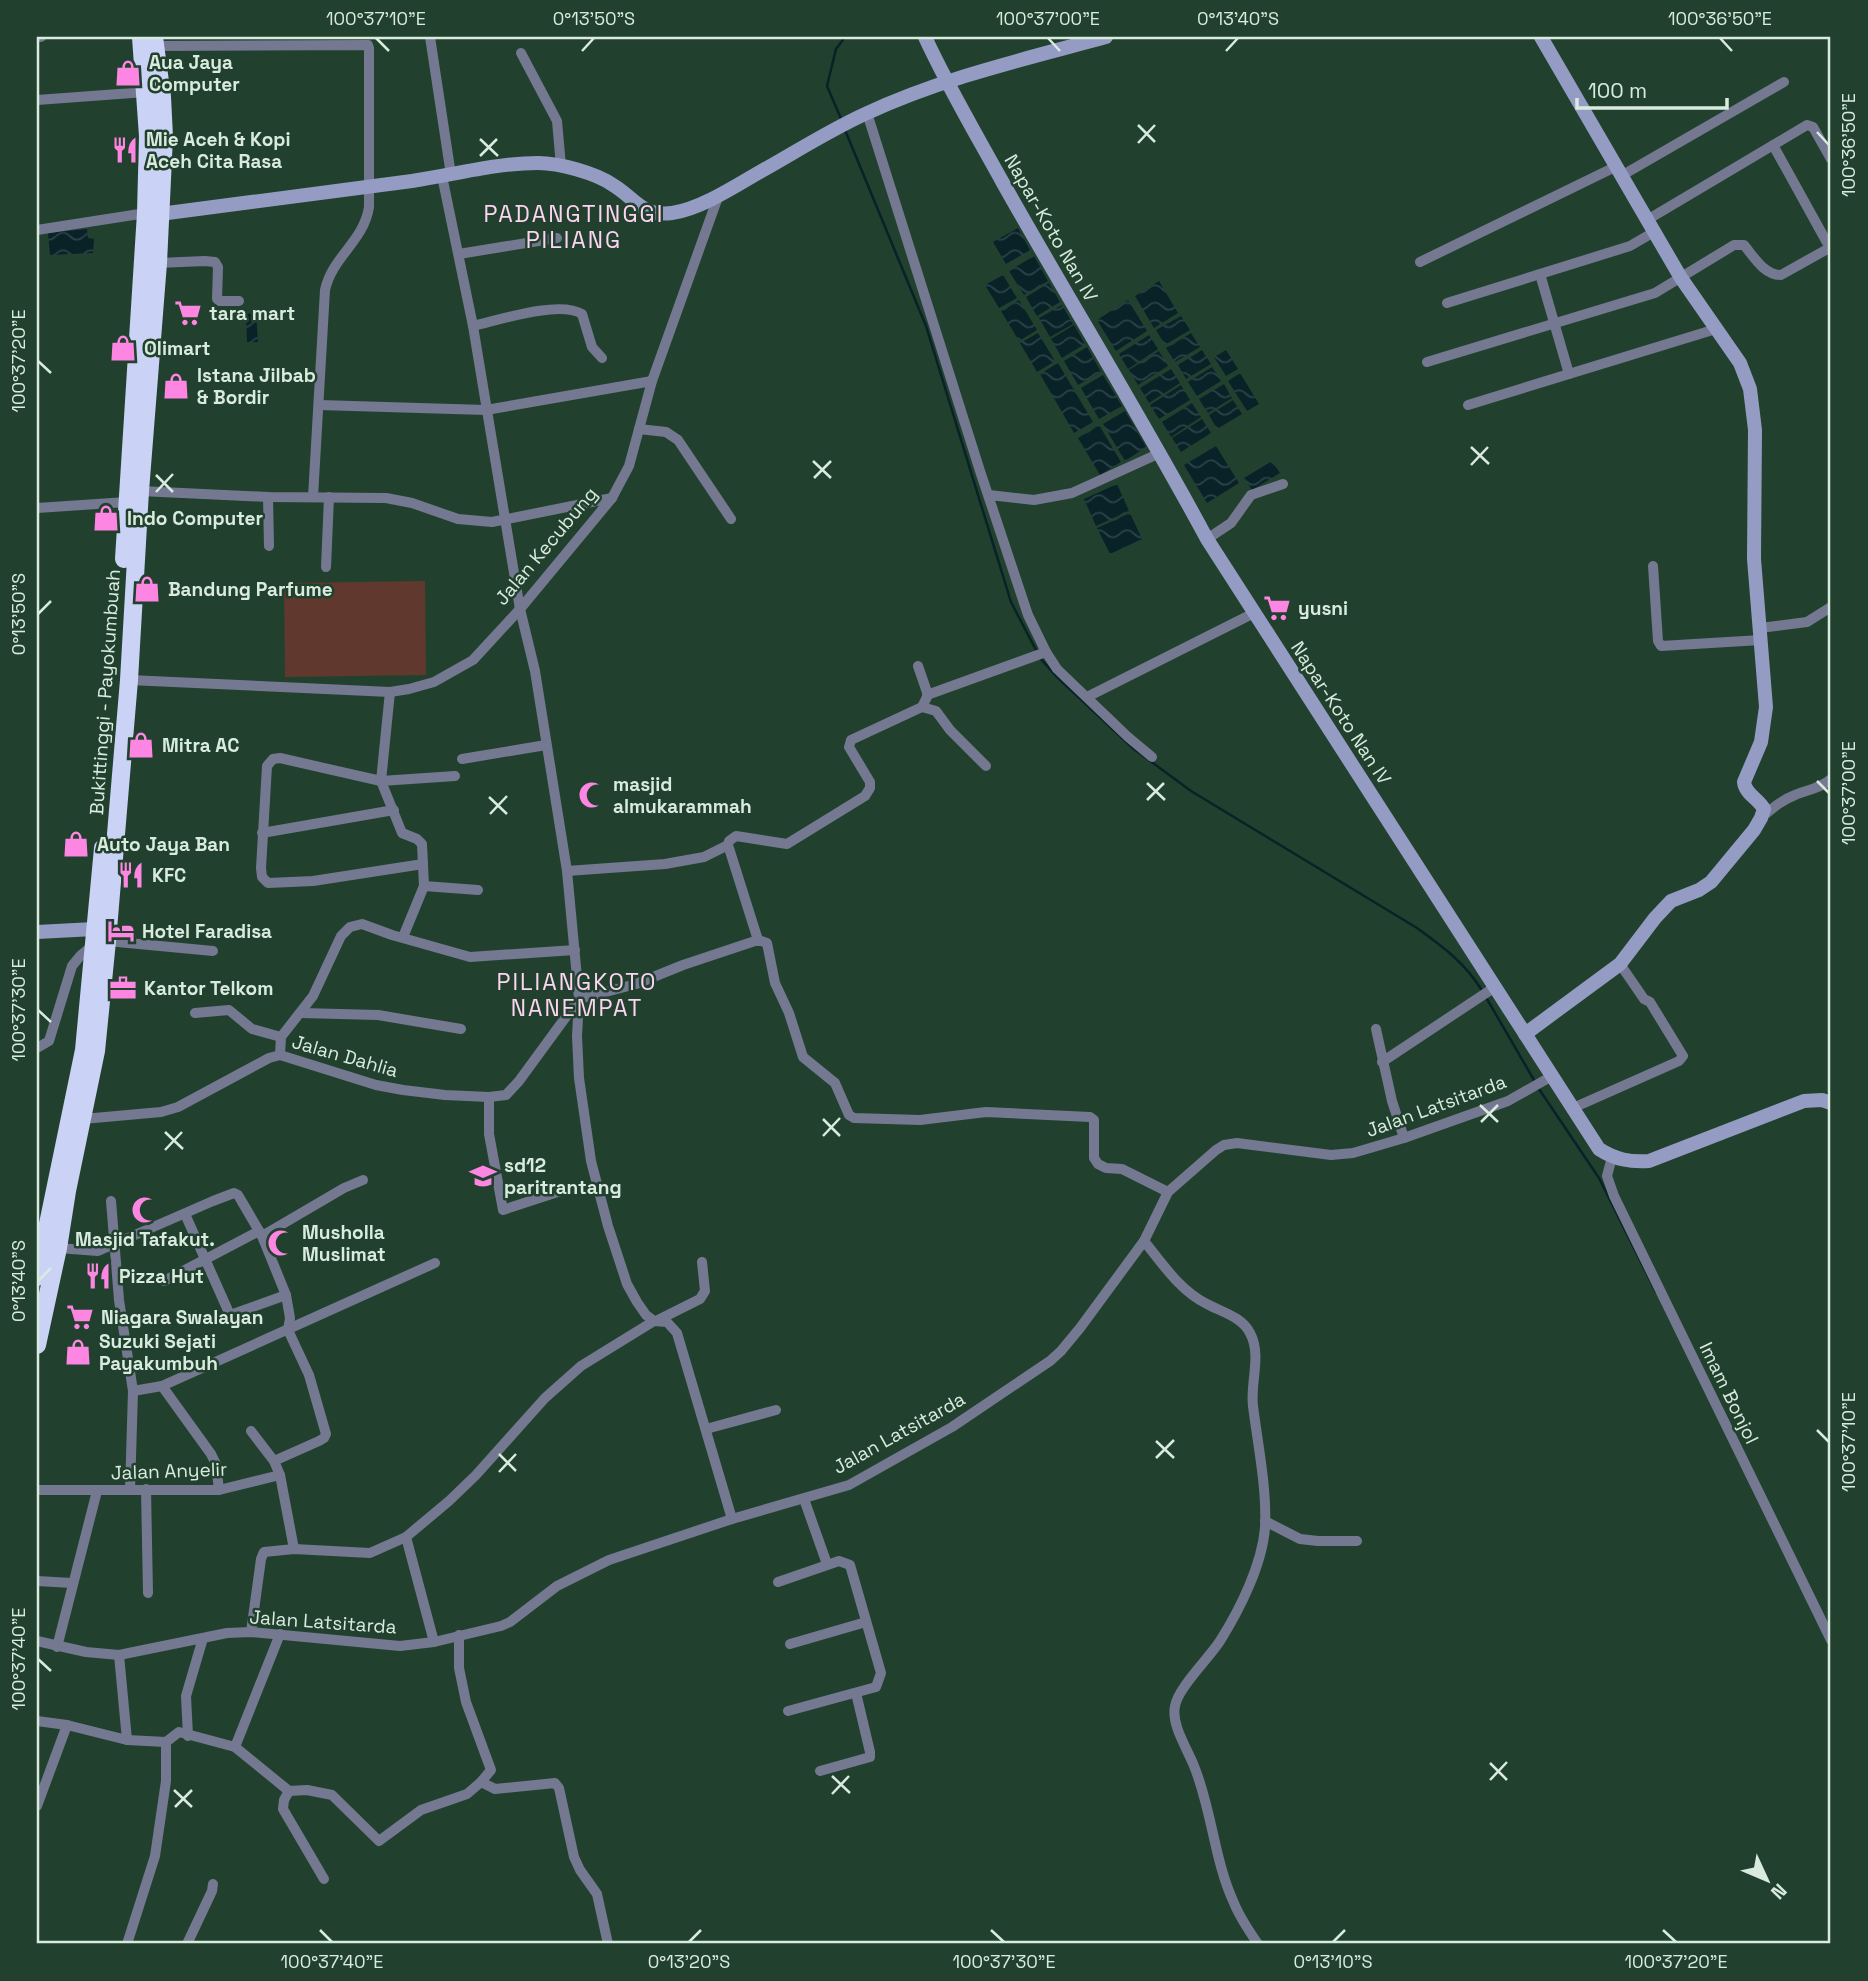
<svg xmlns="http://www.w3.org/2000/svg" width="1868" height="1981" font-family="'Space Grotesk',sans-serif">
<defs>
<pattern id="water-waves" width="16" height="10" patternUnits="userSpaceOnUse" patternTransform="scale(1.75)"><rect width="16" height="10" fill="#082228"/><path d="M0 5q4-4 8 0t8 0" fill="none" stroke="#2b4247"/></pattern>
</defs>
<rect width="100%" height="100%" fill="#21412e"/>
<polygon fill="#60382d" points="425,581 426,675 285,677 284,583"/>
<g fill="url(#water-waves)">
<polygon points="1018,228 1030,250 1006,264 993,242"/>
<polygon points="87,229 88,238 94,239 93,253 50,255 48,233"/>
<polygon points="1034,256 1048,281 1024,295 1009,271"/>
<polygon points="1003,275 1017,298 999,308 985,285"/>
<polygon points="1159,281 1178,313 1154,328 1135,296"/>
<polygon points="1049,283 1060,302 1037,316 1026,297"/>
<polygon points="1019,300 1037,330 1019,341 1001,311"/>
<polygon points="1128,300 1147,331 1116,351 1097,320"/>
<polygon points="1062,305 1073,324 1050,337 1039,318"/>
<polygon points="256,313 258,342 247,342 246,314"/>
<polygon points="1181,316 1190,330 1165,345 1156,330"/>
<polygon points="1074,325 1085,344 1062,358 1051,339"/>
<polygon points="1038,333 1055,361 1037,372 1020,343"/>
<polygon points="1191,333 1200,347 1175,362 1166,348"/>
<polygon points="1149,335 1158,349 1128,369 1119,354"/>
<polygon points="1087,347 1101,372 1078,385 1064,361"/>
<polygon points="1202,350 1211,364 1186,379 1178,365"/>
<polygon points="1226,350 1238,369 1226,376 1214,357"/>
<polygon points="1159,351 1168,366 1138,385 1129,370"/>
<polygon points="1058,363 1093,422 1074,433 1040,374"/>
<polygon points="1212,367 1221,381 1197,396 1188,382"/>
<polygon points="1171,369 1180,383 1149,403 1140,388"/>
<polygon points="1240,373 1259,404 1247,411 1228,381"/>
<polygon points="1103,375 1122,406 1099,419 1081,388"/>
<polygon points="1224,384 1232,398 1208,413 1199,399"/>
<polygon points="1181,385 1190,400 1159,419 1150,405"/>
<polygon points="1233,400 1242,414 1217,429 1209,415"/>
<polygon points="1192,403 1201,417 1171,437 1162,422"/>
<polygon points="1125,411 1146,447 1125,461 1103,424"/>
<polygon points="1202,419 1211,433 1181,452 1172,438"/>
<polygon points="1099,425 1121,462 1100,475 1078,438"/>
<polygon points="1216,446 1239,483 1207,503 1184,465"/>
<polygon points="1272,461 1280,473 1252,490 1244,478"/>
<polygon points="1117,484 1129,511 1096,526 1084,499"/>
<polygon points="1130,513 1142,539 1110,554 1097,528"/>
</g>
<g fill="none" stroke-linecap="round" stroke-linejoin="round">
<g stroke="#082228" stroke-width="2.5">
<polyline points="842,121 827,86 836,49 845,37"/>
<polyline points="845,130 926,326 1011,602 1037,652"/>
<path d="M1040 658 1056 676 1134 749 1191 791 1417 928C1442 946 1465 963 1481 989"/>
<polyline points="1487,999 1534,1080"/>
<polyline points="1539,1089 1599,1178 1656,1292"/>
</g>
<g stroke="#747991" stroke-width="10">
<polyline points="37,37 41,37"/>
<polyline points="430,37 451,175"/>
<path d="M155 46 368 45 369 48V207C364 241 332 257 325 290L313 497"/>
<polyline points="521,53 557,121 561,166"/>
<polyline points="37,100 146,92"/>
<polyline points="867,113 980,471 1028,615 1046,652 1057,669 1128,737 1152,757"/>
<polyline points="1773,145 1830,248"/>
<polyline points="442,176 473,326 520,609 535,671 567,871 579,999 577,1036 579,1078 591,1161 608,1226 627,1284 637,1302 646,1315 654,1321 667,1322 677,1333 732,1519"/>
<polyline points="1621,176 1784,82"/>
<polyline points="1647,220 1807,125 1813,127 1831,159"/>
<polyline points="37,230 146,213"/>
<polyline points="459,254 557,238"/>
<polyline points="1420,262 1615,167"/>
<polyline points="158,263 205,261 215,262 218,267 217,299 220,301 239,301"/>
<polyline points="1540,274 1569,374"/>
<polyline points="1447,303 1630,246 1654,232"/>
<path d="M473 326C499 320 559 300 582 314L592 347 602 358"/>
<path d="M1427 362 1655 293 1734 245H1744C1754 257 1764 275 1781 275L1831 247"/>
<polyline points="319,405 486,410 652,381"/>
<polyline points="1468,405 1716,329"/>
<polyline points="639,429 666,432 678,440 731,519"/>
<polyline points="140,491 268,497 386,498 412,503 458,519 492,522 612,498"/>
<polyline points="989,495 1034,500 1072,493 1160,453"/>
<polyline points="268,497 269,546"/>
<polyline points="37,508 127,502"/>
<polyline points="1207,539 1231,523 1251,495 1283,484"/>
<polyline points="1653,566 1658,641 1661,646 1761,640"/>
<polyline points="326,567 329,497"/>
<polyline points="1760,628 1807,622 1831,607"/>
<polyline points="918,666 928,695 922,707 936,711 950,730 986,766"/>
<polyline points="129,680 390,692 409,689 434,682 473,660 520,609 612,498 629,466 652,381 718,197"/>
<polyline points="390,692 381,781 402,833 417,839 422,844 424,886 403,937"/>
<polyline points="927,695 1046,652"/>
<polyline points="1087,697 1254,613"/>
<polyline points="462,759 546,745"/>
<path d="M1762 817C1773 808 1782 800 1795 795 1808 790 1821 788 1831 779"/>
<polyline points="262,833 394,810"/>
<polyline points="423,864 313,881 268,883 262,877 261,868 267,766 273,759 280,758 381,781 455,776"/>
<polyline points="567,871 665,864 704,857 728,845"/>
<polyline points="424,886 478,890"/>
<polyline points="758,940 728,845 729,841 736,836 787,844 865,796 870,788 870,782 849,747 851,740 922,707"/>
<polyline points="107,941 213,951"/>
<polyline points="195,1013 229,1010 252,1029 281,1037"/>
<polyline points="301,1013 378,1015 461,1029"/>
<polyline points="1376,1029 1392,1101 1404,1138"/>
<polyline points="37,1048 49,1041 72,966 81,955 92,946"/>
<polyline points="280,1055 281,1037 313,996 341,936 350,927 362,924 392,935 470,957 575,950"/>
<polyline points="1382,1062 1495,987"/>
<polyline points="489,1097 489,1134 503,1210 570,1188"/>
<polyline points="1573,1108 1679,1061 1683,1056 1650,1002 1644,999 1620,964"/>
<polyline points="83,1119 161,1112 178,1107 269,1058 280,1055 376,1085 403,1090 445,1095 489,1097 506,1095 519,1081 579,999 636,984 683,965 758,940 767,943 775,983 789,1013 803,1057 835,1083 849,1115 854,1118 920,1120 986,1112 1090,1117 1094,1120 1094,1158 1098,1164 1106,1168 1122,1169 1168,1192"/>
<polyline points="1612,1157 1607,1176 1614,1196 1831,1640"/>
<polyline points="111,1201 119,1300 133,1391 130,1490"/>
<polyline points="185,1214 230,1315"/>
<polyline points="262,1236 344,1188 363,1180"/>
<path d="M1144 1241C1162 1263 1180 1291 1207 1304 1222 1312 1242 1317 1250 1333 1262 1355 1250 1383 1253 1406 1258 1446 1267 1488 1265 1528 1262 1565 1240 1609 1220 1641 1209 1658 1178 1688 1175 1706 1171 1725 1187 1748 1194 1766 1212 1810 1214 1860 1234 1903 1240 1918 1249 1931 1258 1944"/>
<polyline points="164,1281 259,1231"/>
<polyline points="222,1318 286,1295"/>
<polyline points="658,1320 700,1299 705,1291 702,1262"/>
<polyline points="162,1386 211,1454 216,1464 219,1490"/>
<polyline points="133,1391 162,1386 435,1263"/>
<polyline points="706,1429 776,1410"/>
<polyline points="251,1431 274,1461"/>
<polyline points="280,1475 294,1549"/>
<polyline points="146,1489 148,1593"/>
<polyline points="37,1490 219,1490 280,1475 274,1461 319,1441 324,1438 326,1434 309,1375 288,1330 290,1318 286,1295 262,1236 238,1195 234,1193 213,1201 98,1251 58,1248"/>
<polyline points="804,1499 827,1564"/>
<polyline points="1265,1521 1300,1539 1318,1541 1357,1541"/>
<polyline points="406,1537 434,1642"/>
<polyline points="37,1581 72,1583"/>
<polyline points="778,1582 839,1561 850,1565 881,1673 876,1687 788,1711"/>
<polyline points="251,1632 261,1559 264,1552 294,1549 370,1553 406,1537 449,1501 476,1475 545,1398 581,1366 654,1321"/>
<polyline points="37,1641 86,1652 119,1655 227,1633 251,1632 400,1646 434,1642 501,1626 510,1622 557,1586 609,1560 732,1519 849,1485 952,1427 1050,1361 1061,1351 1080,1328 1144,1241 1168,1192 1216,1150 1224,1145 1237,1143 1331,1155 1353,1153 1404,1138 1508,1101 1552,1076"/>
<polyline points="790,1644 866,1622"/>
<polyline points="57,1647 97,1491"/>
<polyline points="119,1655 127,1740"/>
<polyline points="37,1721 67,1725"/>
<polyline points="188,1736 186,1696 203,1638"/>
<polyline points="235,1747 280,1634"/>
<polyline points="820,1771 870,1757 870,1752 856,1693"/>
<polyline points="481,1782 495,1789 555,1783 559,1788 574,1857 580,1870 597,1894 608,1944"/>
<polyline points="289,1791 284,1800 283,1809 324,1879"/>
<polyline points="37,1806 67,1725 127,1740 166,1742"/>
<polyline points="127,1944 155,1856 166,1781 166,1742 179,1732 235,1747 289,1791 307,1790 332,1795 379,1841 421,1810 467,1794 481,1782 491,1770 466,1702 459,1668 459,1635"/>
<polyline points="187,1944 212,1891 213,1884"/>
</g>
<g stroke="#959cc3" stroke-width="14">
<path d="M925 37C948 87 976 134 1003 183 1070 302 1142 418 1207 539L1599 1149C1616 1160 1630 1162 1649 1161L1804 1101 1822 1100 1831 1103"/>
<path d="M160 214C244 203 328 192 412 181 453 175 496 163 538 163 559 163 596 173 613 185 636 199 642 217 672 213 700 209 734 187 758 173 794 153 828 131 865 114 942 78 1025 59 1106 37"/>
<polyline points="37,932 94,929"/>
<path d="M1525 1034 1620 964 1655 918 1671 901 1699 890 1711 882 1754 830 1761 818 1764 809C1759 799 1745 794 1744 782L1761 742 1766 707 1754 559 1755 430 1750 389 1740 363 1681 278 1541 37"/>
</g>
<g stroke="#cad2f6" stroke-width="18">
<polyline points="124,559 146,213 148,136 141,37"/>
<polyline points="37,1277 84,1050 103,848"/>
<polyline points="37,1345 58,1248 67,1191 96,1051 107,941 129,680 140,491 158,263 164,137 162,97 154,37"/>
</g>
</g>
<path fill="none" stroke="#d9ebdf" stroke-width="2.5" d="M376 38 389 51M1048 38 1060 51M1720 38 1732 51M582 51 594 38M1226 51 1238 38M1138 125 1155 142M1817 132 1829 145M480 139 498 156M1138 143 1155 125M480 156 497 139M38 361 51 373M1471 447 1489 464M813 461 831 478M1471 465 1488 447M156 475 173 492M814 478 831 461M156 492 173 474M38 614 51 601M1817 781 1829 793M1147 783 1165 800M489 797 507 814M1147 800 1164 783M490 814 507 796M38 1010 51 1022M1480 1105 1498 1122M823 1119 840 1136M1481 1122 1498 1105M165 1132 183 1149M823 1136 840 1118M165 1150 182 1132M38 1281 51 1268M1817 1430 1829 1442M1156 1441 1174 1458M499 1454 516 1471M1156 1458 1174 1440M499 1472 516 1454M38 1659 51 1671M1490 1763 1507 1780M832 1776 850 1793M1490 1780 1507 1762M174 1790 192 1807M832 1794 849 1776M175 1807 192 1790M320 1930 332 1942M991 1930 1004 1942M1663 1930 1676 1942M689 1942 701 1930M1333 1942 1345 1930"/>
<defs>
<g id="shop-bare" transform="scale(2.1)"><path d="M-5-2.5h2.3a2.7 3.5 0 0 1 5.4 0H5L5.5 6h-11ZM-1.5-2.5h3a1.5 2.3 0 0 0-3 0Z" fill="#fd86e3" stroke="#21412e" stroke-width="2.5" paint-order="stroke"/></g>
<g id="restaurant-bare" transform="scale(2.1)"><path d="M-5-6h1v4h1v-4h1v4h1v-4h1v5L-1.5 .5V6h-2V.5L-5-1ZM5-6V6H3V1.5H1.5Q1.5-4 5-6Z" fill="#fd86e3" stroke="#21412e" stroke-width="2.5" paint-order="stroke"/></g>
<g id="supermarket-bare" transform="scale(2.1)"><path d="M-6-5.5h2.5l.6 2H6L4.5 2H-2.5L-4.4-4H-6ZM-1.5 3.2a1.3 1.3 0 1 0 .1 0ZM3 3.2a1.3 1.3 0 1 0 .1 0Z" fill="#fd86e3" stroke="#21412e" stroke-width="2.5" paint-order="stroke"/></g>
<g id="mosque-bare" transform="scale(2.1)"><path d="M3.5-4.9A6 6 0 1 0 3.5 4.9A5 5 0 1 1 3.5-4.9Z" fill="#fd86e3" stroke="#21412e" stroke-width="2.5" paint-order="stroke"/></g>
<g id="hotel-bare" transform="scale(2.1)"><path d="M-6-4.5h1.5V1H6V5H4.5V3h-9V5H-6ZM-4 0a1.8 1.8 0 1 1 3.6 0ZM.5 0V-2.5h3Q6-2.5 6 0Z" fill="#fd86e3" stroke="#21412e" stroke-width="2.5" paint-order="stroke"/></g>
<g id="office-bare" transform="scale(2.1)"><path d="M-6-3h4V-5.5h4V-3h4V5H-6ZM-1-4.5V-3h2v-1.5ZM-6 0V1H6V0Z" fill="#fd86e3" stroke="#21412e" stroke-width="2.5" paint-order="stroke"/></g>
<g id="school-bare" transform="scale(2.1)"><path d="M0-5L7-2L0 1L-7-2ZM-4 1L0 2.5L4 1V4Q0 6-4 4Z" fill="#fd86e3" stroke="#21412e" stroke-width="2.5" paint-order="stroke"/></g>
</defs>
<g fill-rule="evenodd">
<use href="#shop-bare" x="128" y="73"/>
<use href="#restaurant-bare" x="125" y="150"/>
<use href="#supermarket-bare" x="188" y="313"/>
<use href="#shop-bare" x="123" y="348"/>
<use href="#shop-bare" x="176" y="386"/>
<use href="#shop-bare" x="106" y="518"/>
<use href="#shop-bare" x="147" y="589"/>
<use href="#supermarket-bare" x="1277" y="608"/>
<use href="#shop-bare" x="141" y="745"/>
<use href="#mosque-bare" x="592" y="795"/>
<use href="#shop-bare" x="76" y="844"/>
<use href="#restaurant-bare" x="131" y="875"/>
<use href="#hotel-bare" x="121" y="931"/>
<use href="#office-bare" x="123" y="988"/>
<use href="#school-bare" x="483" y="1176"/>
<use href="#mosque-bare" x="145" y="1210"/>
<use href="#mosque-bare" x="281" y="1243"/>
<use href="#restaurant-bare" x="98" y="1276"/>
<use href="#supermarket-bare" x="80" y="1317"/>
<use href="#shop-bare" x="78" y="1352"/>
</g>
<g text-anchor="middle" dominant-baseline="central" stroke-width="5" stroke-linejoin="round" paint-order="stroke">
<g font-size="19" font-weight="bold" fill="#d9ebdf" stroke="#21412e" text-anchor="start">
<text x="149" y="62">Aua Jaya<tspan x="149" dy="22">Computer</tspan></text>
<text x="146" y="139">Mie Aceh &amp; Kopi<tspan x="146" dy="22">Aceh Cita Rasa</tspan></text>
<text x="209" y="313">tara mart</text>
<text x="144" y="348">Olimart</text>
<text x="197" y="375">Istana Jilbab<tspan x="197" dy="22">&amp; Bordir</tspan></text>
<text x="127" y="518">Indo Computer</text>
<text x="168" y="589">Bandung Parfume</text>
<text x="1298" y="608">yusni</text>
<text x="162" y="745">Mitra AC</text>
<text x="613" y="784">masjid<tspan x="613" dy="22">almukarammah</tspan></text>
<text x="97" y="844">Auto Jaya Ban</text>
<text x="152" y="875">KFC</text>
<text x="142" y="931">Hotel Faradisa</text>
<text x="144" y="988">Kantor Telkom</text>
<text x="504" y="1165">sd12<tspan x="504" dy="22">paritrantang</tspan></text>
<text x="302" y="1232">Musholla<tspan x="302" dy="22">Muslimat</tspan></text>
<text x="145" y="1239" text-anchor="middle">Masjid Tafakut.</text>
<text x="119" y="1276">Pizza Hut</text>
<text x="101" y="1317">Niagara Swalayan</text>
<text x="99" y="1341">Suzuki Sejati<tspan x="99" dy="22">Payakumbuh</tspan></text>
</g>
<g font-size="19" fill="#d9ebdf" stroke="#21412e">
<text transform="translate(1051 228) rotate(60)">Napar-Koto Nan IV</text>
<text transform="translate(546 546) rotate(-50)">Jalan Kecubung</text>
<text transform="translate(105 692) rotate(-86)">Bukittinggi - Payokumbuah</text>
<text transform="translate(1341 713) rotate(57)">Napar-Koto Nan IV</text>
<text transform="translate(345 1056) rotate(16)">Jalan Dahlia</text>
<text transform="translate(1436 1106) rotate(-20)">Jalan Latsitarda</text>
<text transform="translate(1729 1393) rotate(64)">Imam Bonjol</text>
<text transform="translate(899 1433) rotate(-29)">Jalan Latsitarda</text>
<text transform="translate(169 1471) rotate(-2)">Jalan Anyelir</text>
<text transform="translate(323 1622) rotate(4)">Jalan Latsitarda</text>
</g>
<g font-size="23" letter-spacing="2" fill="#fdd4f2" stroke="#21412e">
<text x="574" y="214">PADANGTINGGI<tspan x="574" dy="26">PILIANG</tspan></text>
<text x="577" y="982">PILIANGKOTO<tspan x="577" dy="26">NANEMPAT</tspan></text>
</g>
</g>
<rect width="1868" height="1981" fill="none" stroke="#21412e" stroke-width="77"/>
<g transform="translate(1767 1880) rotate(134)" stroke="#21412e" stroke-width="5" paint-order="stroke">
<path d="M0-5L12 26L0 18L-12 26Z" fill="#d9ebdf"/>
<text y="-10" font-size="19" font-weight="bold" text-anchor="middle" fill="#d9ebdf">N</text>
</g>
<path d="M1577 98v10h150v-10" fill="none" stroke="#d9ebdf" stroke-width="3.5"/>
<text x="1588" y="98" font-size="21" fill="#d9ebdf" stroke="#21412e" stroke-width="5" paint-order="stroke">100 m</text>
<rect x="38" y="38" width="1791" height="1904" fill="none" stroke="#d9ebdf" stroke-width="2.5"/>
<g font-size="18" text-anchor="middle" fill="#d9ebdf">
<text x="376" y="25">100°37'10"E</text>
<text x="594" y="25">0°13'50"S</text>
<text x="1048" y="25">100°37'00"E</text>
<text x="1238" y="25">0°13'40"S</text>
<text x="1720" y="25">100°36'50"E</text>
<text transform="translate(1849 145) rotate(-90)" y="6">100°36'50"E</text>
<text transform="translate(19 361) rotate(-90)" y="6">100°37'20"E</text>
<text transform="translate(19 614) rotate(-90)" y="6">0°13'50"S</text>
<text transform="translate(1849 793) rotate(-90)" y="6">100°37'00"E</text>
<text transform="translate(19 1010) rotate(-90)" y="6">100°37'30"E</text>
<text transform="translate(19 1281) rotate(-90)" y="6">0°13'40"S</text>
<text transform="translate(1849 1442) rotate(-90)" y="6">100°37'10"E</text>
<text transform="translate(19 1659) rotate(-90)" y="6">100°37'40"E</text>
<text x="332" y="1968">100°37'40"E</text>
<text x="689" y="1968">0°13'20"S</text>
<text x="1004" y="1968">100°37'30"E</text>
<text x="1333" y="1968">0°13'10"S</text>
<text x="1676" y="1968">100°37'20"E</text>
</g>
</svg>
